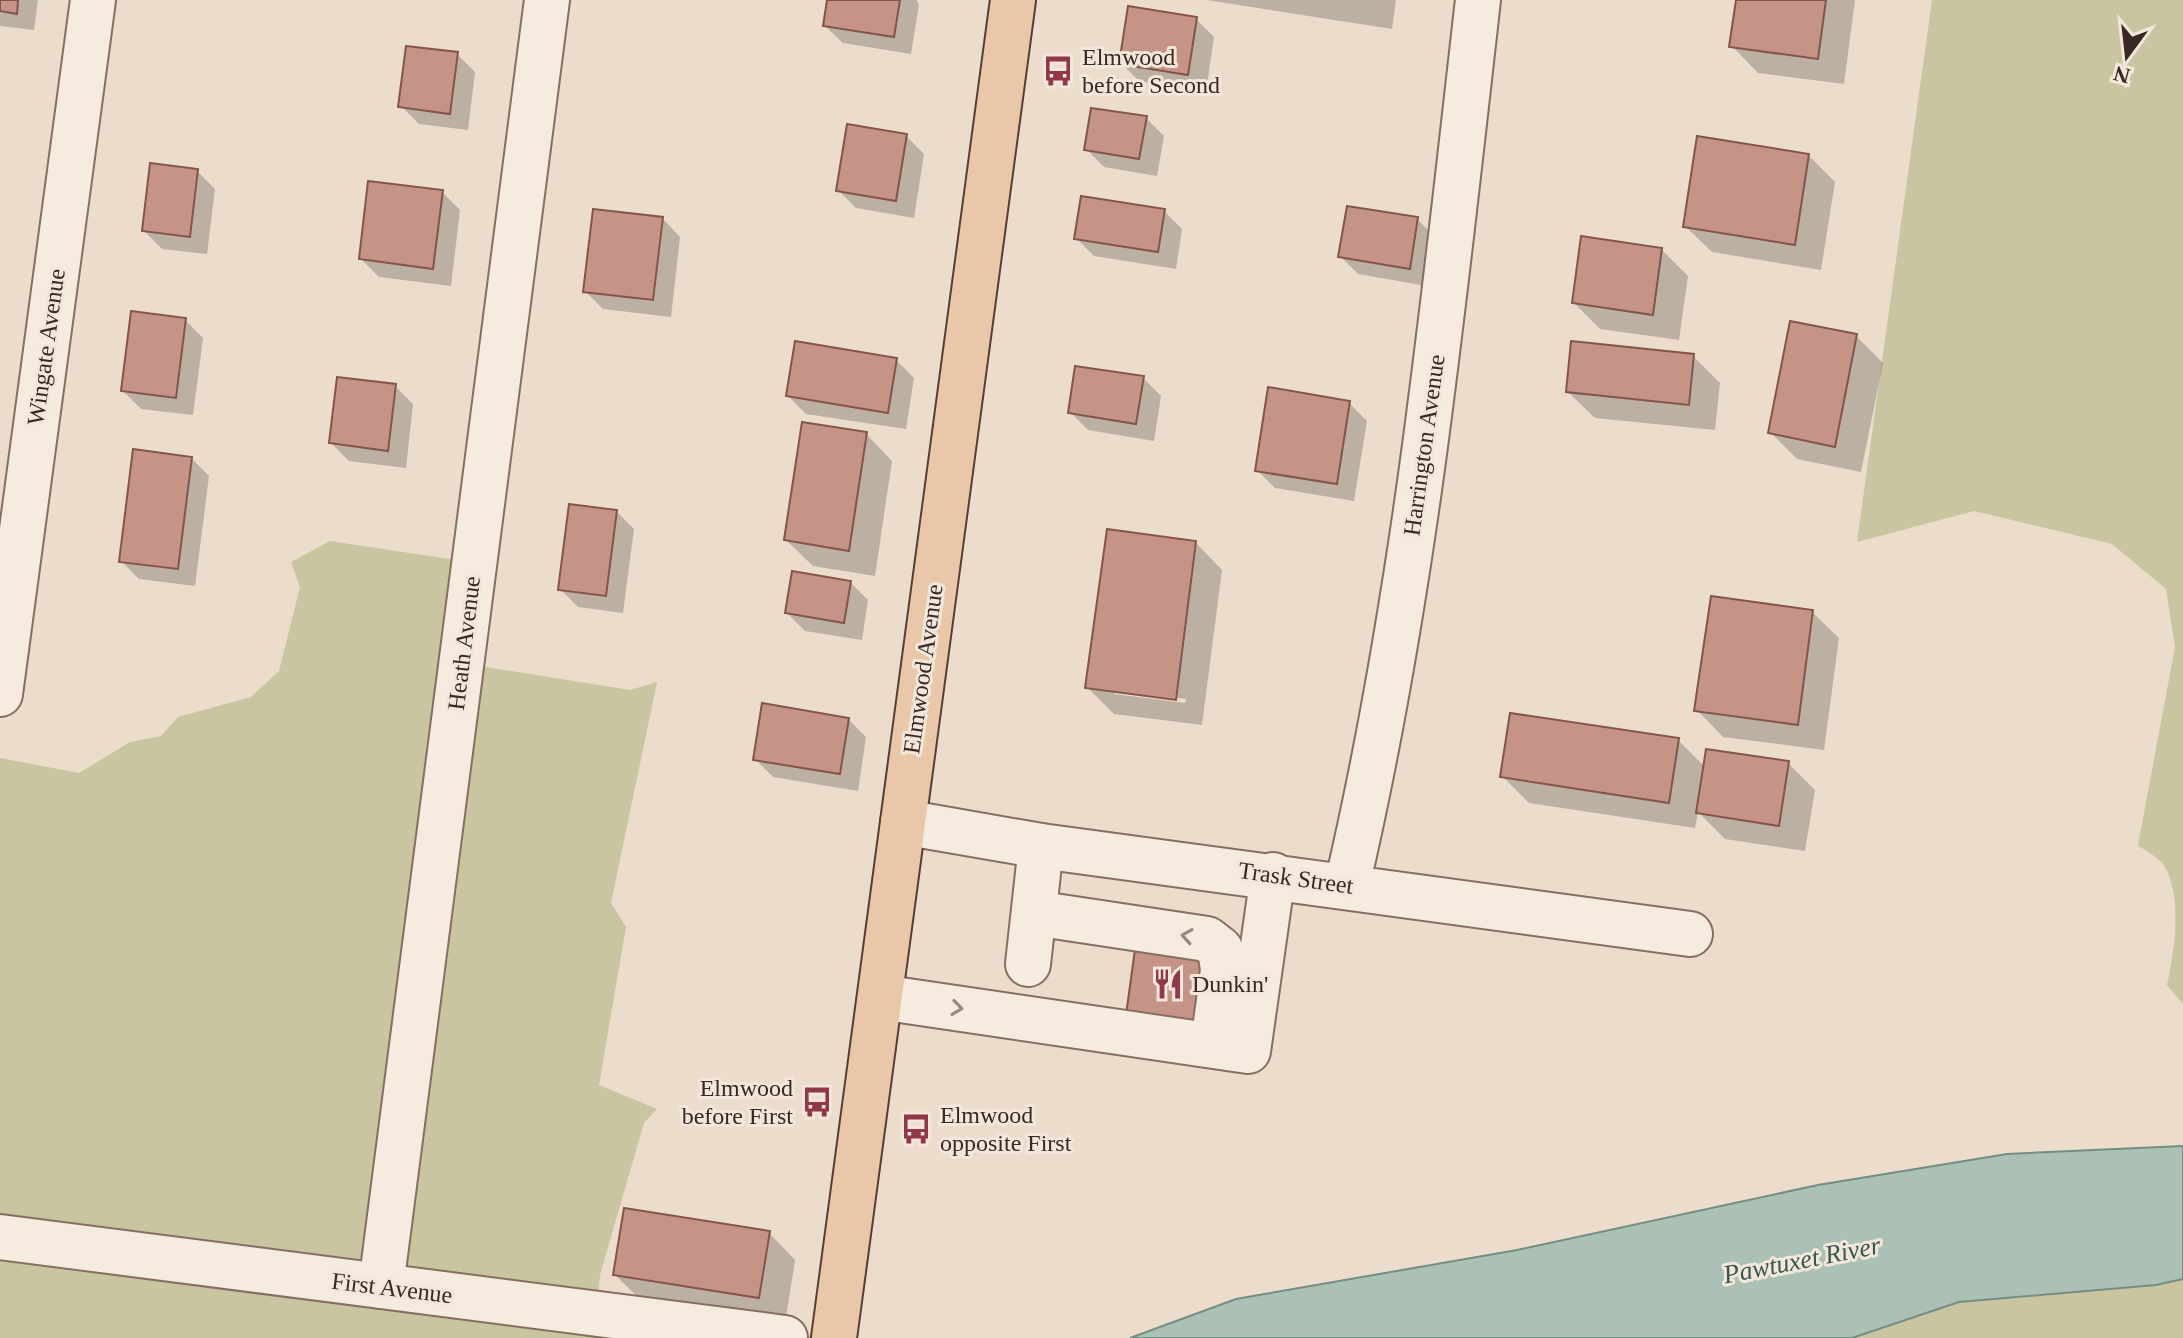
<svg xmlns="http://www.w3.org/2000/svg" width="2183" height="1338" font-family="Georgia,serif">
<rect width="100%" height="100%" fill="#ebdccc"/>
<g fill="#c9c5a1">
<path d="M1932 0H2183V1004L2167 985C2175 949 2183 895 2163 864 2156 856 2146 851 2138 845L2175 647 2166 589 2112 544 1974 511 1857 542Z"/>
<polygon points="330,541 463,561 460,663 630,690 657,682 611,903 626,927 599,1085 657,1109 644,1123 600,1275 598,1298 819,1338 0,1338 0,758 79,773 130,742 161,736 178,717 251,697 279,671 300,587 291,562"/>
<polygon points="2183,1279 2183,1338 1852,1338 1959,1302 2156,1285"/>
</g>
<polygon fill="#acc1b6" stroke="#738e82" stroke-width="2" points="2183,1146 2183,1279 2156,1285 1959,1302 1852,1338 1130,1338 1236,1299 1517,1250 1818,1185 2007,1154"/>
<g fill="#0003" fill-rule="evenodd">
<polygon points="0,0 38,0 34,30 0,26"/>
<polygon points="829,0 916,0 919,4 911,54 843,43 825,26"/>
<polygon points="1207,0 1396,0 1392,29"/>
<polygon points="1738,0 1855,0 1844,84 1758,73 1732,46"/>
<polygon points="1196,19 1214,37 1206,92 1139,81 1121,63"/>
<polygon points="457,54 475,72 468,130 419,124 401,106"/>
<polygon points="1146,118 1164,136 1157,176 1104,167 1086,149"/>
<polygon points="906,136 924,154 914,218 856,208 838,190"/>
<polygon points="1809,156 1835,182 1821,270 1712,252 1685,226"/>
<polygon points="197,171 215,189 207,254 162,249 144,231"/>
<polygon points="442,192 460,210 451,286 379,277 361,259"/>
<polygon points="1164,211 1182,229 1176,269 1094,256 1076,238"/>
<polygon points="663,219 680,237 671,317 603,309 585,291"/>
<polygon points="1417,219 1435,237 1427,286 1358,274 1340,256"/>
<polygon points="1661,249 1688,276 1679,340 1600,329 1574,303"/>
<polygon points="185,320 203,338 193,415 141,409 123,391"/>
<polygon points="1856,336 1883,363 1861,472 1797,459 1770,432"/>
<polygon points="1693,356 1720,383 1715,430 1595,418 1568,392"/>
<polygon points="896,360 914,378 906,429 806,414 788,396"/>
<polygon points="1143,378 1161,396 1154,441 1088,430 1070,412"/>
<polygon points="395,386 413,404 406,468 349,461 331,443"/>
<polygon points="1349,403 1367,421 1354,501 1275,488 1257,470"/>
<polygon points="866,434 892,461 875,576 813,566 786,540"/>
<polygon points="191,458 209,476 195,586 139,579 121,561"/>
<polygon points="616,511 634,529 623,613 578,607 560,589"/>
<path d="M1196 543 1222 570 1202 725 1114 714 1087 687ZM1114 690 1186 699 1185 703 1114 694Z"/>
<polygon points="850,582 868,600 862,640 805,631 787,613"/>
<polygon points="1812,612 1839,638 1824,750 1723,737 1697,710"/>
<polygon points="848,719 866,737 858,791 773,777 755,759"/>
<polygon points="1678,740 1705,767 1788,763 1815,790 1805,851 1725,839 1698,812 1695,828 1529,803 1502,776"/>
<polygon points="769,1233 795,1260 785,1324 642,1301 615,1275"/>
</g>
<g fill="#c59486" stroke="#84554a" stroke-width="2">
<polygon points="0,0 18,0 17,14 0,11"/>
<polygon points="827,0 900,0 894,37 823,26"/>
<polygon points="1736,0 1826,0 1818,59 1729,47"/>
<polygon points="1128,6 1197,17 1188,75 1119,64"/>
<polygon points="406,46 458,52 450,114 398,107"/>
<polygon points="1091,108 1147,116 1139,159 1084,150"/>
<polygon points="847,124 907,134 896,201 836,191"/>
<polygon points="1697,136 1809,154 1795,245 1683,227"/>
<polygon points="150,163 198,169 190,237 142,231"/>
<polygon points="368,181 443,190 433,269 359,259"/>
<polygon points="1081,196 1165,209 1158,252 1074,239"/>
<polygon points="1347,206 1418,217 1410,269 1338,257"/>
<polygon points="593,209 663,217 653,300 583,292"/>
<polygon points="1581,236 1662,248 1653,315 1572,303"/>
<polygon points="131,311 186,318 176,398 121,391"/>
<polygon points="1790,321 1857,334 1835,447 1768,433"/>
<polygon points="795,341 897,358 888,413 786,396"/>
<polygon points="1571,341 1694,354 1689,405 1566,392"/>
<polygon points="1075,366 1144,376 1136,424 1068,413"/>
<polygon points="337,377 396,384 388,451 329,443"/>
<polygon points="1268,387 1350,401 1337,484 1255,471"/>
<polygon points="802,422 867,432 849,551 784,540"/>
<polygon points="133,449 192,457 178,569 119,562"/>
<polygon points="569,504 617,510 606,596 558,590"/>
<polygon points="1107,529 1196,541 1176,700 1085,688"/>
<polygon points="792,571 851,581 844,623 785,613"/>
<polygon points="1711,596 1813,610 1798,725 1694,711"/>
<polygon points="762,703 849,718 840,774 753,760"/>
<polygon points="1510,713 1679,738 1669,803 1500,777"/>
<polygon points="1706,749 1789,761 1779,826 1696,813"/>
<polygon points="1136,942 1210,952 1200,1025 1126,1015"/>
<polygon points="624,1208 770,1231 759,1298 613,1275"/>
</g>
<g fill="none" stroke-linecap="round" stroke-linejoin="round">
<g stroke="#876e62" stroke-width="48">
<g id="minor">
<polyline points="0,694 93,0"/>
<polyline points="903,822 1041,846 1690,934"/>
<path d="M1347 885C1415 594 1444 296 1478 0"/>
<polyline points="1034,913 1207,939 1220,949 1223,970 1213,1045"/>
<polyline points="1028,964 1041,846"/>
<polyline points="880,997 1248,1051 1273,875"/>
<polyline points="0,1237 785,1338"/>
<polyline points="381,1286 547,0"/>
</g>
</g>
<g stroke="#563e35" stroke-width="48">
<polyline id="major" points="834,1338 1013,0"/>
</g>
<use href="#minor" stroke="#f6ebdf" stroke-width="44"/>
<use href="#major" stroke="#e9c8a9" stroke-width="44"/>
</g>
<defs><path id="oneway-chevron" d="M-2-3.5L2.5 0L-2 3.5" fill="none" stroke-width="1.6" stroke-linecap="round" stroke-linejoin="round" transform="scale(2)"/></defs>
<g stroke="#988a81">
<use href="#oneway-chevron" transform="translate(1187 936) rotate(-171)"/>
<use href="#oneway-chevron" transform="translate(957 1008) rotate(8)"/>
</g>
<defs>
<g id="bus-bare" transform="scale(2.4)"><path d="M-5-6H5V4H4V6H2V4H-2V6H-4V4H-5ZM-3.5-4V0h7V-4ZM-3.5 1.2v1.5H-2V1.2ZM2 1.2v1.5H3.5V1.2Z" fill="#90384a" stroke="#f3e7db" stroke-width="2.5" paint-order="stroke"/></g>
<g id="restaurant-bare" transform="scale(2.4)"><path d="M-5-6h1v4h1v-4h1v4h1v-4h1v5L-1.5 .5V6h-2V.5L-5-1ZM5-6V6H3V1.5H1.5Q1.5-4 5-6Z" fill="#90384a" stroke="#f3e7db" stroke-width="2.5" paint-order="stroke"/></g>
</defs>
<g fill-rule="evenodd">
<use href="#bus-bare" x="1058" y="71"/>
<use href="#restaurant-bare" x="1168" y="984"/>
<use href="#bus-bare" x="817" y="1102"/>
<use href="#bus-bare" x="916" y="1129"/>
</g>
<g text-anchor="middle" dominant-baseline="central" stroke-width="6" stroke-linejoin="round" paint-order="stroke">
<g font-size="24" fill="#392923" stroke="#f3e7db" text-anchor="start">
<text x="1082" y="57">Elmwood<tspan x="1082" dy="28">before Second</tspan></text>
<text x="1192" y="984">Dunkin'</text>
<text x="793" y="1088" text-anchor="end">Elmwood<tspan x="793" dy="28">before First</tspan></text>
<text x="940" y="1115">Elmwood<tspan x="940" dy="28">opposite First</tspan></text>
</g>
<g font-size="24" fill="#392923" stroke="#f3e7db">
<text transform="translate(46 347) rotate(-82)">Wingate Avenue</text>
<text transform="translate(1424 445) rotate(-82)">Harrington Avenue</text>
<text transform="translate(464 643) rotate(-83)">Heath Avenue</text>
<text transform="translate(923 669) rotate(-82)">Elmwood Avenue</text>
<text transform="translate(1296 878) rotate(8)">Trask Street</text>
<text transform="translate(392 1288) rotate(7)">First Avenue</text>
</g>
<g font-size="26" font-style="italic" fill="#34574e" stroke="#f3e7db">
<text transform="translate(1802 1260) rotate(-11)">Pawtuxet River</text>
</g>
</g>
<g transform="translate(2127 56) rotate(195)" stroke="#f3e7db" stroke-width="6" paint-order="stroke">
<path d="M0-6L14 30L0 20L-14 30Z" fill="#392923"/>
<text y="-12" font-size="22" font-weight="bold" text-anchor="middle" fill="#392923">N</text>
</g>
</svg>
